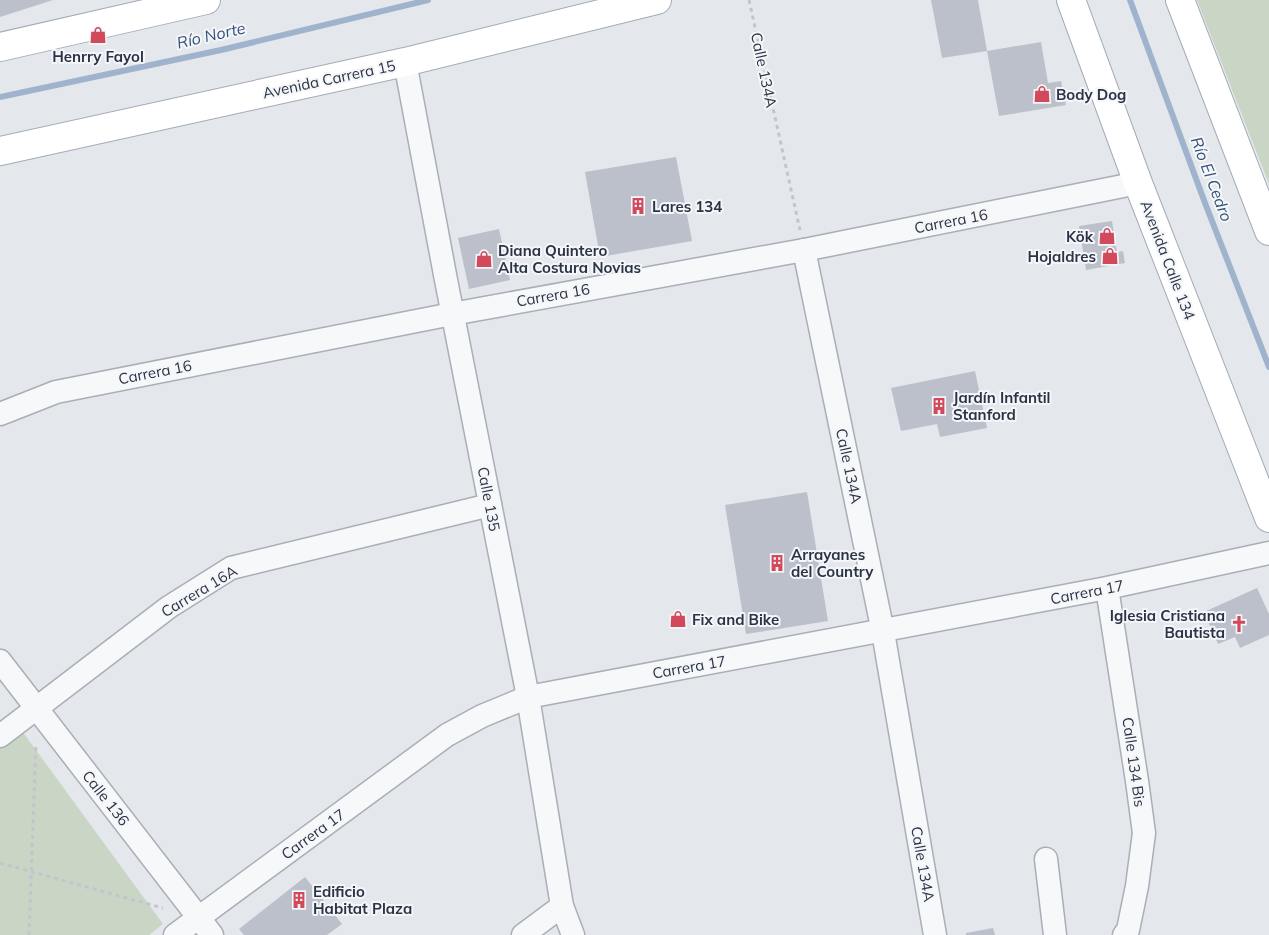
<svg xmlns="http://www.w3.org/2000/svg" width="1269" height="935" font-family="Mulish,sans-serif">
<rect width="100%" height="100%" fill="#e4e7ec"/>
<g fill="#c9d6c5">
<polygon points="1197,0 1269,0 1269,184"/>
<polygon points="22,731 163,924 149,935 0,935 0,748"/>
</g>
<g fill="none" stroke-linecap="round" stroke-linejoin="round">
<g stroke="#9fb4cc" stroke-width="6">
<polyline points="1130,0 1205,203 1269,367"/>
<polyline points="0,97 221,50 428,0"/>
</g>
</g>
<g fill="#bbc0ca">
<polygon points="0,0 53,0 0,17"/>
<polygon points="931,0 978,0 987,51 942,58"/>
<polygon points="1041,42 1048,83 1061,81 1066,105 999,116 987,51"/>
<polygon points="676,157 692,241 600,257 585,172"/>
<polygon points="1112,221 1117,252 1123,251 1125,263 1086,270 1079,226"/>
<polygon points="499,229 510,280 469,289 458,238"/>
<polygon points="975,371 987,428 940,437 937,424 901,431 891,388"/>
<polygon points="807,492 828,621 746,634 725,505"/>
<polygon points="1257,588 1269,614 1269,635 1240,648 1235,637 1218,644 1204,612"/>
<polygon points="305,877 342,924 327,935 244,935 239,929"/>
<polygon points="993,928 995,935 966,935 966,933"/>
</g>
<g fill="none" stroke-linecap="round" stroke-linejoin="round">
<g stroke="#a9aeb7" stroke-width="25">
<g id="minor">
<polyline points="405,62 446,280 528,697 562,906 573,935"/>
<polyline points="804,250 883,632 935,935"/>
<polyline points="0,414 56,392 452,314 804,250 1138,183"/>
<polyline points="1107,588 1137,781 1144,833 1137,886 1128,930 1124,935"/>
<polyline points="0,661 212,935"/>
<polyline points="0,736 169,607 231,568 490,505"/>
<polyline points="1046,859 1055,935"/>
<polyline points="175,935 447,735 482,716 528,697 1107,588 1269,553"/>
<polyline points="523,935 562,906"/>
</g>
</g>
<g stroke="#a3abb8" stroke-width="30">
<g id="major">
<polyline points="1071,0 1138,183 1269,518"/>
<polyline points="1180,0 1269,231"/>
<polyline points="0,47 206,0"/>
<polyline points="0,151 405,62 657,0"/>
</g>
</g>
<g stroke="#c2c5cb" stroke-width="3" stroke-dasharray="4 4" stroke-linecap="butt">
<polyline points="749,0 800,230"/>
<polyline points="0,863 163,908"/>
<polyline points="29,935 36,743"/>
</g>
<use href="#minor" stroke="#f7f8fa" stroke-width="22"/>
<use href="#major" stroke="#fff" stroke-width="28"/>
</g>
<defs>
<g id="shop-bare" transform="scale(1.35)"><path d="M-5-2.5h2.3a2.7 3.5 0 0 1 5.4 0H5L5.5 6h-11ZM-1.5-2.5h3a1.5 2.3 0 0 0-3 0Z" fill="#d1495b" stroke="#f4f6f9" stroke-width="2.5" paint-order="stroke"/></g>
<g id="building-bare" transform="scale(1.35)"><path d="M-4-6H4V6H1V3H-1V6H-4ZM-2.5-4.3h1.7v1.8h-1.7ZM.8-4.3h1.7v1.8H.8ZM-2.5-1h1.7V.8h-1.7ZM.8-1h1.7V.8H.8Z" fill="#d1495b" stroke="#f4f6f9" stroke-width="2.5" paint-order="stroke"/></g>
<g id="church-bare" transform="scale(1.35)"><path d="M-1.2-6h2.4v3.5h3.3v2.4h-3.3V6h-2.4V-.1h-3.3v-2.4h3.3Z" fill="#d1495b" stroke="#f4f6f9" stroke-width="2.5" paint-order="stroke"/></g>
</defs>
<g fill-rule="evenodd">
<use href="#shop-bare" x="98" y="35"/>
<use href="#shop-bare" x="1042" y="94"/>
<use href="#building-bare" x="638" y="206"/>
<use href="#shop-bare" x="1107" y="236"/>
<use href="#shop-bare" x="1110" y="256"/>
<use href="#shop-bare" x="484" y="259"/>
<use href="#building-bare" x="939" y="406"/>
<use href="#building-bare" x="777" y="563"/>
<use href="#shop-bare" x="678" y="619"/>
<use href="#church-bare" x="1239" y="624"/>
<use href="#building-bare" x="299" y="900"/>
</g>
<g text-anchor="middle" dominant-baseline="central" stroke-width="4" stroke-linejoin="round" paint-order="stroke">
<g font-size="15" font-weight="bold" fill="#2b3445" stroke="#f4f6f9" text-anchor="start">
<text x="98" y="56" text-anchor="middle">Henrry Fayol</text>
<text x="1056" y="94">Body Dog</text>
<text x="652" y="206">Lares 134</text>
<text x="1093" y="236" text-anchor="end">Kök</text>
<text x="498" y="250">Diana Quintero<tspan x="498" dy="17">Alta Costura Novias</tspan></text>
<text x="1096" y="256" text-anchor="end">Hojaldres</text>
<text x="953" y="397">Jardín Infantil<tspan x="953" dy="17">Stanford</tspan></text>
<text x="791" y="554">Arrayanes<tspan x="791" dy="17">del Country</tspan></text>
<text x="1225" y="615" text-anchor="end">Iglesia Cristiana<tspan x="1225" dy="17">Bautista</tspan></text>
<text x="692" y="619">Fix and Bike</text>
<text x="313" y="891">Edificio<tspan x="313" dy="17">Habitat Plaza</tspan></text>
</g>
<g font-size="15" fill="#2b3445" stroke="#f4f6f9">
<text transform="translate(764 70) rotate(78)">Calle 134A</text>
<text transform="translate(329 79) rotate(-12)">Avenida Carrera 15</text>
<text transform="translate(951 221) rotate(-11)">Carrera 16</text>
<text transform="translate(1168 260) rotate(69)">Avenida Calle 134</text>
<text transform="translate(553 295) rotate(-10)">Carrera 16</text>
<text transform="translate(155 372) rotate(-11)">Carrera 16</text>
<text transform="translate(849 466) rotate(78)">Calle 134A</text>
<text transform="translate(489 499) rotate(79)">Calle 135</text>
<text transform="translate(199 591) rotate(-31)">Carrera 16A</text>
<text transform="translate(1087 592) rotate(-11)">Carrera 17</text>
<text transform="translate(689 667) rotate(-10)">Carrera 17</text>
<text transform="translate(1134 762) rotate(82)">Calle 134 Bis</text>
<text transform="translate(106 798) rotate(52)">Calle 136</text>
<text transform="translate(313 834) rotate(-36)">Carrera 17</text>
<text transform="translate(923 864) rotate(80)">Calle 134A</text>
</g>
<g font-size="16" font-style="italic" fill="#34527a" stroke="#f4f6f9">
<text transform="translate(211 35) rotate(-13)">Río Norte</text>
<text transform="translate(1212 179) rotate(69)">Río El Cedro</text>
</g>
</g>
</svg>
